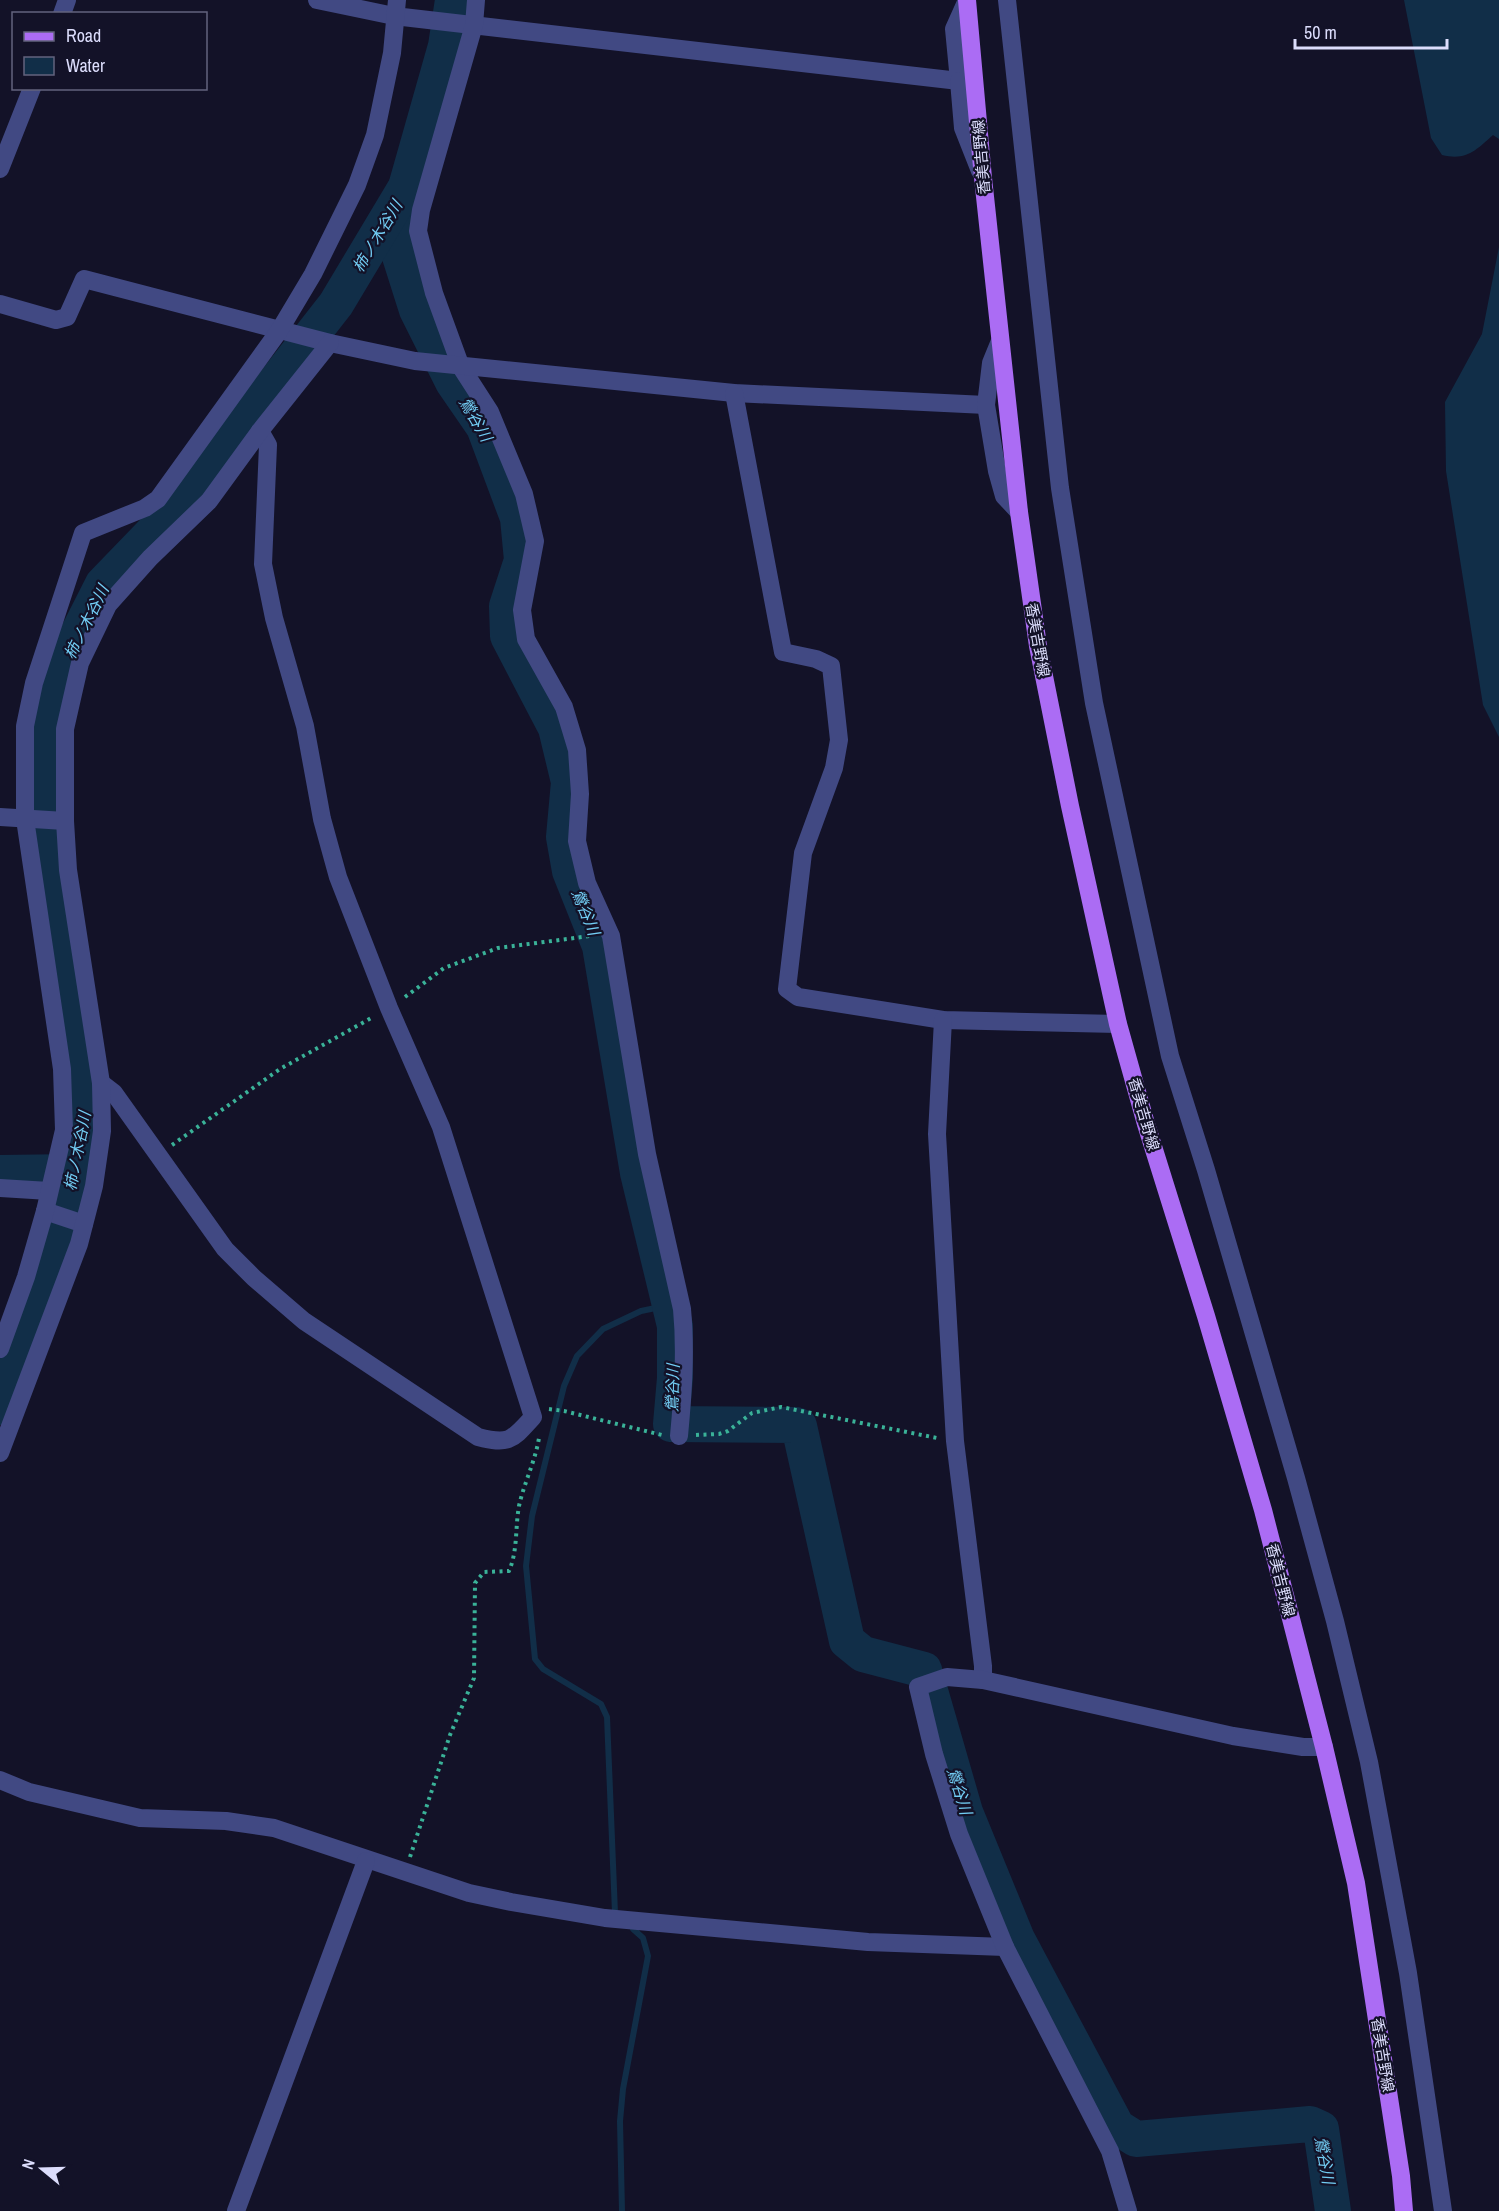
<svg xmlns="http://www.w3.org/2000/svg" width="1499" height="2211" font-family="'Archivo Narrow','Noto Sans JP',sans-serif">
<rect width="100%" height="100%" fill="#131228"/>
<g fill="#112e48">
<path d="M1404 0H1499V139L1493 135C1476 150 1467 161 1442 155L1431 138Z"/>
<polygon points="1499,247 1499,737 1483,705 1446,471 1445,402 1482,334"/>
</g>
<g fill="none" stroke-linecap="round" stroke-linejoin="round">
<g stroke="#112e48" stroke-width="6">
<polyline points="615,1913 607,1717 601,1704 543,1669 535,1659 526,1566 532,1516 564,1386 577,1356 603,1329 641,1311 670,1305"/>
<polyline points="622,2211 620,2121 623,2089 648,1956 643,1938 633,1929"/>
</g>
<g stroke="#112e48" stroke-width="36">
<polyline points="406,187 398,250 417,310 453,382 484,427 518,518 522,560 507,606 508,636 556,728 569,782 564,837 570,871 600,946 638,1173 675,1326 675,1378 671,1424 796,1425 799,1426 847,1641 863,1654 924,1670 965,1812 1017,1939 1117,2127 1136,2139 1310,2124 1321,2129 1333,2211"/>
<polyline points="0,1173 75,1172"/>
<polyline points="0,1407 58,1243 75,1172 86,1109 76,1003 51,858 48,738 67,655 103,584 160,525 250,414 336,304 406,187 446,46 453,0"/>
</g>
<g stroke="#3ab298" stroke-width="4" stroke-dasharray="3 4.5" stroke-linecap="butt">
<polyline points="405,997 444,968 498,948 590,936"/>
<polyline points="172,1145 280,1069 373,1017"/>
<polyline points="549,1409 564,1411 662,1435"/>
<polyline points="696,1435 719,1434 728,1431 752,1413 781,1407 937,1438"/>
<path d="M410 1857 450 1735 474 1678 475 1583 484 1572 509 1571C518 1550 515 1528 519 1506 524 1483 535 1462 539 1438"/>
</g>
<g stroke="#414983" stroke-width="18">
<polyline points="317,0 394,16 959,81 954,29 967,0"/>
<path d="M476 0 474 25 421 210 418 231 434 293 461 367 490 412 524 494 535 541 522 610 526 639 564 707 577 750 580 794 577 841 587 883 611 936 647 1154 682 1309C686 1351 683 1393 679 1436"/>
<polyline points="1007,0 1060,488 1094,703 1170,1056 1206,1170 1296,1478 1335,1621 1369,1762 1408,1973 1443,2211"/>
<polyline points="62,14 67,0"/>
<polyline points="959,81 963,128 980,171"/>
<polyline points="0,169 32,88"/>
<polyline points="0,304 56,320 67,317 84,279 330,343 415,361 734,393 986,405"/>
<polyline points="1000,341 991,363 986,405 997,471 1004,496 1019,512"/>
<polyline points="734,393 783,652 816,659 831,666 839,740 834,768 803,853 787,989 798,997 943,1020 1118,1024"/>
<polyline points="0,817 65,821"/>
<polyline points="943,1020 937,1134 955,1441 983,1666 983,1680"/>
<path d="M101 1083 114 1093 225 1249 254 1278 304 1321 478 1437C510 1445 512 1440 533 1417L441 1127 389 1008 338 877 322 819 305 726 274 618 263 564 268 445 260 431"/>
<polyline points="0,1188 49,1191"/>
<polyline points="45,1211 84,1224"/>
<polyline points="0,1349 26,1277 45,1211 64,1130 62,1069 25,819 25,726 34,683 83,533 145,508 158,499 279,331 313,274 357,185 375,135 392,53 397,0"/>
<polyline points="0,1453 79,1244 94,1186 102,1131 101,1083 68,870 65,821 65,729 80,663 108,605 150,558 209,501 260,431 330,343"/>
<polyline points="0,1780 29,1792 140,1818 226,1821 274,1828 469,1893 511,1902 605,1918 868,1942 1005,1947"/>
<polyline points="236,2211 366,1861"/>
<polyline points="1128,2211 1110,2151 1005,1947 959,1834 934,1754 918,1687 947,1677 983,1680 1233,1736 1303,1747 1324,1747"/>
</g>
<polyline stroke="#ab6cf4" stroke-width="18" points="967,0 983,178 1019,512 1038,646 1070,806 1118,1024 1146,1124 1206,1316 1263,1510 1324,1747 1356,1883 1401,2176 1404,2211"/>
</g>
<g text-anchor="middle" dominant-baseline="central" stroke-width="4.5" stroke-linejoin="round" paint-order="stroke">
<g font-size="15" fill="#dcddfc" stroke="#131228">
<text transform="translate(981 157) rotate(-95)">香美吉野線</text>
<text transform="translate(1038 640) rotate(80)">香美吉野線</text>
<text transform="translate(1144 1114) rotate(74)">香美吉野線</text>
<text transform="translate(1281 1580) rotate(76)">香美吉野線</text>
<text transform="translate(1383 2055) rotate(81)">香美吉野線</text>
</g>
<g font-size="16" font-style="italic" fill="#72cdf4" stroke="#131228">
<text transform="translate(377 236) rotate(-59)">柿ノ木谷川</text>
<text transform="translate(476 419) rotate(60)">鶯谷川</text>
<text transform="translate(86 622) rotate(-64)">柿ノ木谷川</text>
<text transform="translate(586 912) rotate(68)">鶯谷川</text>
<text transform="translate(77 1151) rotate(-79)">柿ノ木谷川</text>
<text transform="translate(672 1388) rotate(-88)">鶯谷川</text>
<text transform="translate(960 1791) rotate(73)">鶯谷川</text>
<text transform="translate(1325 2160) rotate(80)">鶯谷川</text>
</g>
</g>
<rect x="12" y="12" width="195" height="78" fill="#131228" stroke="#63637d" stroke-width="1.5"/>
<rect x="24" y="32" width="30" height="9" fill="#ab6cf4" stroke="#63637d" stroke-width="1.5"/>
<text x="66" y="42" font-size="18" fill="#dcddfc">Road</text>
<rect x="24" y="57" width="30" height="18" fill="#112e48" stroke="#63637d" stroke-width="1.5"/>
<text x="66" y="72" font-size="18" fill="#dcddfc">Water</text>
<g transform="translate(42 2169) rotate(289)" stroke="#131228" stroke-width="4.5" paint-order="stroke">
<path d="M0-4.5L10 22L0 15L-10 22Z" fill="#dcddfc"/>
<text y="-9" font-size="16" font-weight="bold" text-anchor="middle" fill="#dcddfc">N</text>
</g>
<path d="M1295 39v9h152v-9" fill="none" stroke="#dcddfc" stroke-width="3"/>
<text x="1304" y="39" font-size="18" fill="#dcddfc" stroke="#131228" stroke-width="4.5" paint-order="stroke">50 m</text>
</svg>
